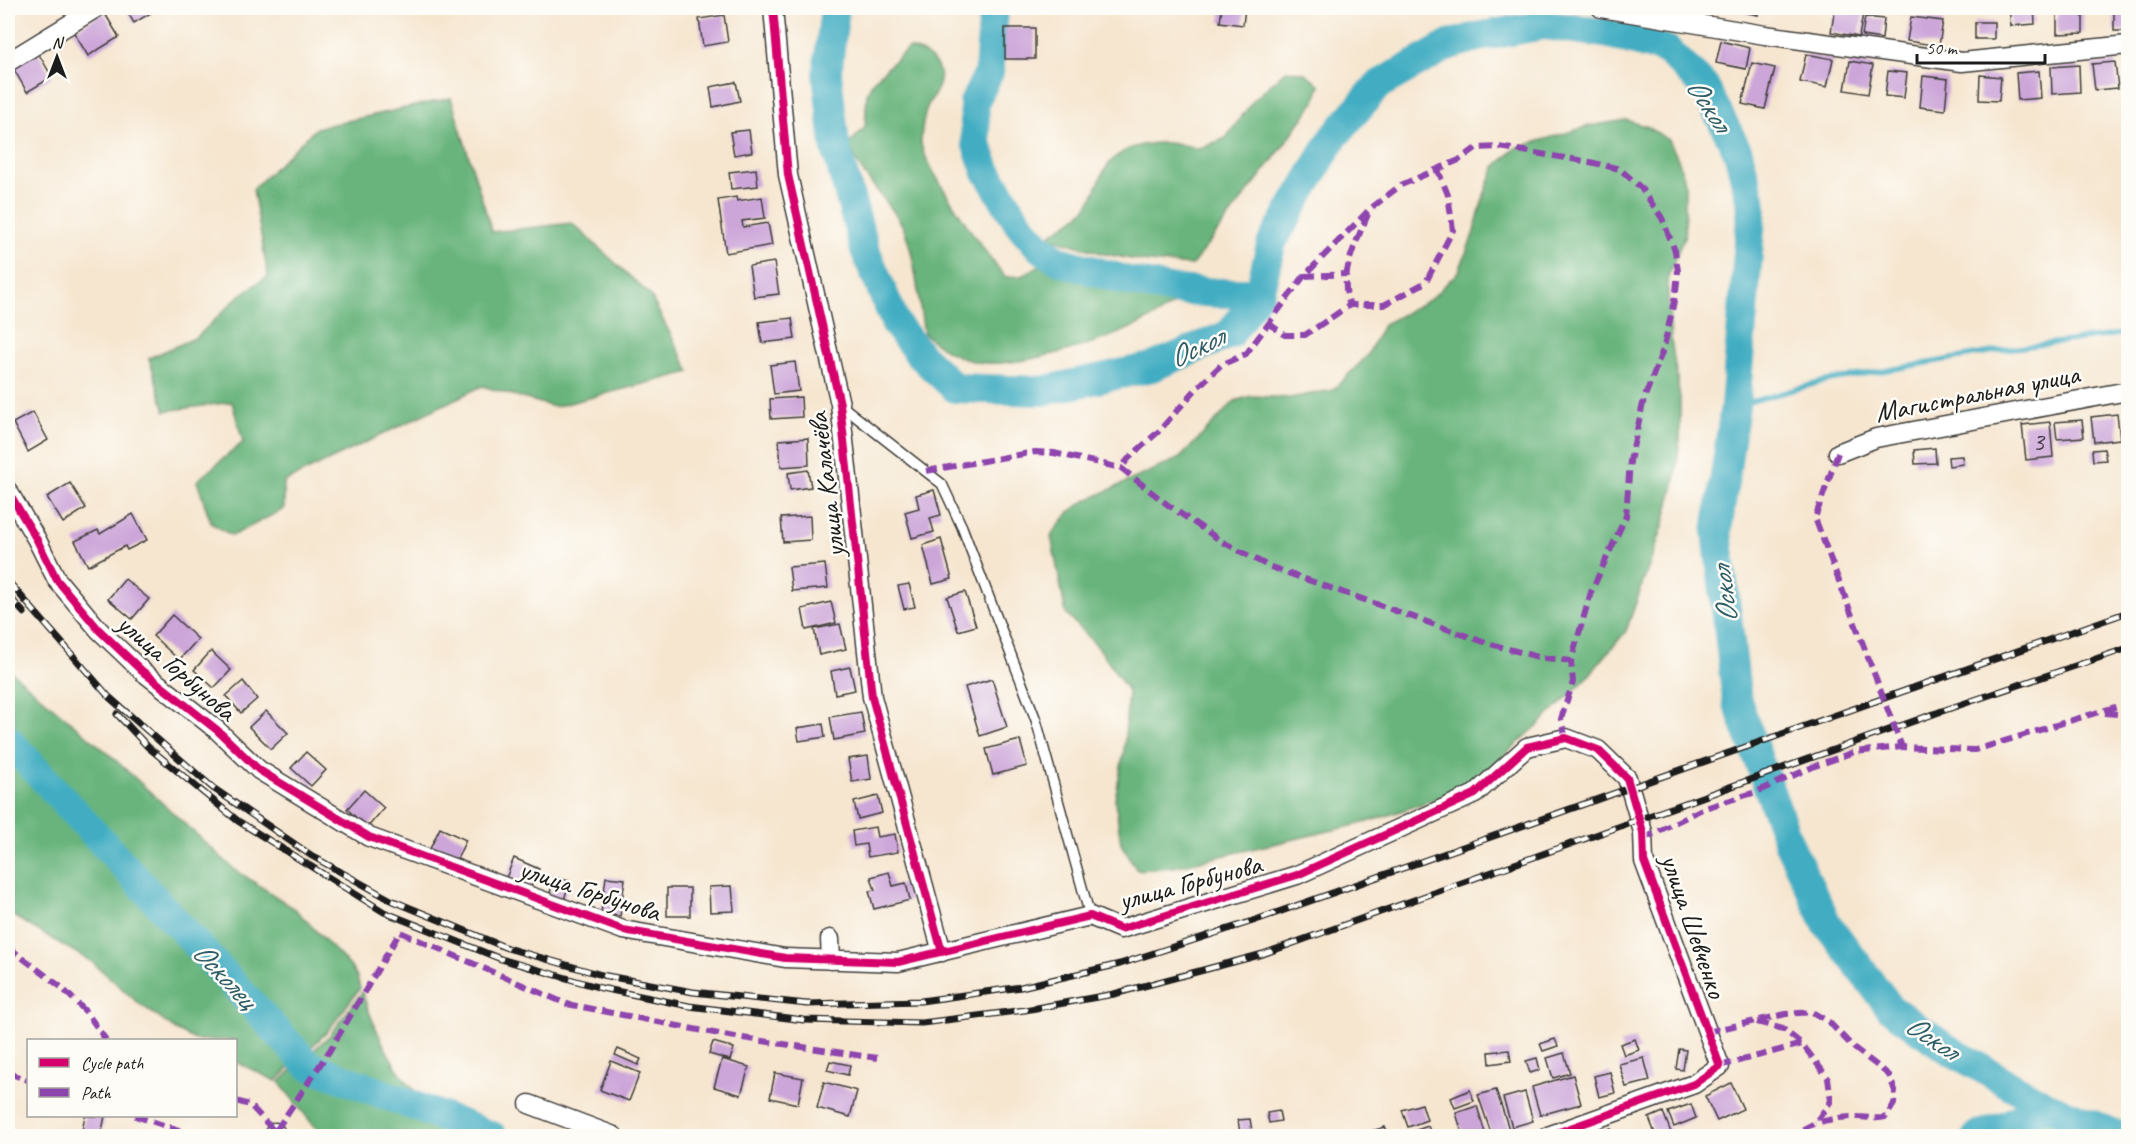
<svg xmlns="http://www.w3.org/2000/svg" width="2136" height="1144" font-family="Caveat,sans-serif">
<rect width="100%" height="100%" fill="#fdfcf7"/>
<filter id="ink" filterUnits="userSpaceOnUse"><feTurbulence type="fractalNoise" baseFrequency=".0167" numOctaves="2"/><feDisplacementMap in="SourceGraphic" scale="12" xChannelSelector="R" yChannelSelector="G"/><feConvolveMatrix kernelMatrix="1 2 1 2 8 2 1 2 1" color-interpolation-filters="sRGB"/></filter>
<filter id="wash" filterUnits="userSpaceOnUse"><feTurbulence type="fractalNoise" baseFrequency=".008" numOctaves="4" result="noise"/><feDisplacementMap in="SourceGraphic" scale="24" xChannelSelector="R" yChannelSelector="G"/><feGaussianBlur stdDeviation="1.35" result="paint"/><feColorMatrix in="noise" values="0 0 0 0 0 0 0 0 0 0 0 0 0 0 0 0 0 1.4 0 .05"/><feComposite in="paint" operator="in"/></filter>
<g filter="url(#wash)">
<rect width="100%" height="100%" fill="#f6e6d0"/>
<polygon fill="#81d292" stroke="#4e7757" stroke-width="1.5" points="2043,1110 2107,1136 1990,1136 2010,1128"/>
<g fill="#68b47c" stroke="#42684c" stroke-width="1.5">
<path d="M908 48C923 51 938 59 940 76 941 88 933 96 928 105 924 115 921 131 921 142 920 159 990 262 1006 277L1021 276 1044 263 1102 281 1145 289 1188 292C1152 330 1037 366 985 363 961 361 941 349 924 334 919 305 915 250 902 225 887 197 858 175 849 144L865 127 867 93 874 80Z"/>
<path d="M1286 70 1305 73 1320 85 1315 101 1281 149 1192 265 1148 262 1105 254 1047 237C1059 228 1075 220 1085 209 1095 198 1098 180 1106 168 1125 138 1169 140 1199 149L1226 138 1253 101Z"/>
<polygon points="451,98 492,232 572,223 650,295 690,372 554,407 482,386 284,482 284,509 232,536 211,523 197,481 243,442 232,402 165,411 149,358 197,337 239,296 268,276 253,189 316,128"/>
<polygon points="1626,120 1648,127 1669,140 1679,161 1685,182 1685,234 1667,279 1671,339 1680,398 1680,438 1675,481 1664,523 1626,631 1586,679 1545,719 1466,789 1368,822 1174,867 1137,870 1121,844 1115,799 1124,751 1128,691 1099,648 1066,614 1051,536 1069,512 1085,501 1180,458 1235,401 1251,396 1290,398 1333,390 1367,356 1383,325 1431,299 1459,271 1473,235 1484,195 1495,167 1516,148 1589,126"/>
<polygon points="8,669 110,755 234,869 295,909 350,966 357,977 360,988 327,1032 276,1081 236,1062 236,1040 195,1040 176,1030 137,1002 92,962 8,913"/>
<path d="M362 992C380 1045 407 1102 462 1124 475 1129 488 1132 502 1136H322L279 1082 330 1035Z"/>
</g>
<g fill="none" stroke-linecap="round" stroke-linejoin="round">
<polyline stroke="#43adc2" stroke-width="5" points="1735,406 1825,381 2008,349 2128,333"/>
<g stroke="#43adc2" stroke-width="30">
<polyline points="835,8 827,74 835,145 865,250 896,324 920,355 955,388 1042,391 1152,367 1230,334 1259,293 1272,242 1333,138 1378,85 1449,45 1477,37 1544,25 1610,34 1667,50 1704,86 1738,152 1752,206 1735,406 1717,532 1737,701 1789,844 1827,924 1891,1009 1943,1046 2045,1105 2120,1136"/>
<polyline points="994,8 989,72 974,103 976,142 986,170 1019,224 1039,247 1060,261 1132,282 1175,290 1218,293 1259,293"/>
<polyline points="8,740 308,1065 492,1136"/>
<polyline points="1977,1136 2007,1125 2045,1105"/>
</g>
</g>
<g id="blocks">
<g fill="#cca5d9">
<polygon points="125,8 159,8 134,23"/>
<polygon points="1222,8 1245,8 1243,25 1220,22"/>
<polygon points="1739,8 1759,8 1758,15 1738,11"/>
<polygon points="1835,8 1864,8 1859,37 1831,32"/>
<polygon points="2009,8 2034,8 2035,24 2011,26"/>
<polygon points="2057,8 2083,8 2083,33 2057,34"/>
<rect x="2114" y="8" width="14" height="23"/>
<polygon points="104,12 119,37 88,56 73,31"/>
<polygon points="724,15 728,42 703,46 699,19"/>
<polygon points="1865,17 1884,19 1882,39 1862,36"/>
<polygon points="1911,17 1943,21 1939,46 1907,41"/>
<rect x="1975" y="22" width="19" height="17"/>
<rect x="1005" y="28" width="30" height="31"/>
<polygon points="1721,41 1750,48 1746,69 1716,63"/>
<polygon points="37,51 52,77 27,92 12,66"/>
<polygon points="1806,54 1833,59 1827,87 1800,82"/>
<polygon points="1850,61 1873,65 1868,94 1845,90"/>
<polygon points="2115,62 2118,88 2095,90 2092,64"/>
<polygon points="1752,63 1775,68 1765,109 1742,104"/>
<polygon points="2079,65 2080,92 2052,94 2051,67"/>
<polygon points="1888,71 1907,73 1904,98 1885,96"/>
<polygon points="2039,71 2041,98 2018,100 2016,73"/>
<polygon points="1980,75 2001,77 1999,101 1979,100"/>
<polygon points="1923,76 1948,79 1945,110 1920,107"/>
<polygon points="736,82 740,101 713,107 710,87"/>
<polygon points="749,130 752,152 734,155 730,132"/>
<polygon points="756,169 758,186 731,189 729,172"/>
<polygon points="736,197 737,201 762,197 765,218 742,221 743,227 768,223 772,245 726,253 718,200"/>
<polygon points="774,262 779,294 754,297 749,266"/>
<polygon points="792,318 795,339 762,343 759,322"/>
<polygon points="795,362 799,391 774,394 770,365"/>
<polygon points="801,397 802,417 771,419 770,399"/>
<polygon points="33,412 48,440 28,452 13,423"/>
<polygon points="2117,414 2120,439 2094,442 2091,417"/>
<polygon points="2082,420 2084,437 2057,439 2055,422"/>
<polygon points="2050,422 2053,457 2026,460 2022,425"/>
<polygon points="808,438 809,465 781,467 779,440"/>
<polygon points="1935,448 1936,463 1915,464 1914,450"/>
<polygon points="2104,449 2106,460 2093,461 2092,450"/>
<polygon points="1962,456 1963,464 1949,466 1948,457"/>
<polygon points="808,470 811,487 790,490 788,473"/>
<polygon points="70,483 86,508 63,523 47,497"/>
<polygon points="934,490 941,515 930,518 934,532 912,538 905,512 919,508 916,495"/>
<polygon points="133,514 147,540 127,550 125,546 88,566 75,541 98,530 100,534"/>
<polygon points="810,516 811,540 783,542 781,518"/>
<polygon points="941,539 952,579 933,584 923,545"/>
<polygon points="825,564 828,588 792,591 789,567"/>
<polygon points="125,579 149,599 132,619 108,599"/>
<polygon points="909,584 915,607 904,609 898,586"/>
<polygon points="965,592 976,626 958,631 947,597"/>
<polygon points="831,602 836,623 806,630 802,609"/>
<polygon points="172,615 198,639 179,660 153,636"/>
<polygon points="840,624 846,649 819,655 814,629"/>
<polygon points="211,651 231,670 214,688 194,670"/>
<polygon points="850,667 855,690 835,694 831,671"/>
<polygon points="992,679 1007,727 980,736 965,687"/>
<polygon points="243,681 257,699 241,713 226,696"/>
<polygon points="266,711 288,733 271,749 249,727"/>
<polygon points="861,712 865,734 834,740 830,717"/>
<polygon points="823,724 825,737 799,741 797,728"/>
<polygon points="1020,740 1027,766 993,775 986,749"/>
<polygon points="306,752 326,770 311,786 291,768"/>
<polygon points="868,756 871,779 852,782 848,759"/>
<polygon points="364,790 384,808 367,828 347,809"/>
<polygon points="878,796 882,813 858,819 854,802"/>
<polygon points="875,827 877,837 895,834 898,852 868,857 866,844 854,846 852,831"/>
<polygon points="440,828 466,840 455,863 429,851"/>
<polygon points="514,858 539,869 530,889 506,878"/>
<polygon points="889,872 893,886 906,883 910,900 874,909 869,891 875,890 871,877"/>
<polygon points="554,877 569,881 564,901 549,897"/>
<polygon points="606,877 625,879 620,916 601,913"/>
<polygon points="732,886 734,911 710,912 709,887"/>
<rect x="667" y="888" width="23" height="28"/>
<polygon points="1555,1039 1558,1046 1543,1051 1540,1044"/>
<polygon points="1635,1039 1639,1050 1624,1055 1620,1044"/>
<polygon points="713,1042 734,1048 730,1060 709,1054"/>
<polygon points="618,1049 641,1059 638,1065 615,1055"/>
<polygon points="1679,1049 1686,1050 1683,1070 1676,1069"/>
<polygon points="1509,1050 1511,1061 1490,1064 1489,1052"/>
<polygon points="1564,1053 1570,1073 1553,1078 1547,1058"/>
<polygon points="1537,1058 1540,1070 1530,1073 1526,1061"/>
<polygon points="1644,1058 1650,1081 1626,1087 1619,1064"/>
<polygon points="722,1059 749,1067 741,1095 714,1087"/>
<polygon points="611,1061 640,1073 629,1101 600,1090"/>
<polygon points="830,1061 850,1065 848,1075 827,1070"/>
<polygon points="1610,1072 1615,1093 1599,1097 1594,1076"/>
<polygon points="775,1073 803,1078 798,1104 770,1098"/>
<polygon points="1573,1075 1581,1104 1540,1115 1532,1087"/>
<polygon points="824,1082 857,1091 850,1117 817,1108"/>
<polygon points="1731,1083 1743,1109 1717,1121 1705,1096"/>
<polygon points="1470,1090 1474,1101 1455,1108 1451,1098"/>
<polygon points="1496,1090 1510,1132 1492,1136 1478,1095"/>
<polygon points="1525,1092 1533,1121 1512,1127 1503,1098"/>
<polygon points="1422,1104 1427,1120 1408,1127 1402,1110"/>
<polygon points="1691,1104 1696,1118 1674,1127 1668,1112"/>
<polygon points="1477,1106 1486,1136 1463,1136 1456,1113"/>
<polygon points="1279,1111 1281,1121 1269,1123 1267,1113"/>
<polygon points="1663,1112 1672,1135 1656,1136 1649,1118"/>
<polygon points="85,1116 105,1116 101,1136 81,1136"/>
<polygon points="1250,1119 1252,1131 1240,1133 1238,1120"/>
<polygon points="1428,1126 1432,1136 1412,1136 1411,1132"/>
<polygon points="1385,1127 1389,1136 1371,1136 1369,1132"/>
<polygon points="1611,1128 1613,1136 1588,1136"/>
</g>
</g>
</g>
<g filter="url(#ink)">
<use href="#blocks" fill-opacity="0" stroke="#3d3a37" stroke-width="1.5"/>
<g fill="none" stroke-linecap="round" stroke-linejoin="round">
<g stroke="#3d3a37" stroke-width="12">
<polyline id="service" points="842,406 942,484 962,527 1036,720 1090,916"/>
</g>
<g stroke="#3d3a37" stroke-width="21">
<g id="minor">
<polyline points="773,8 788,175 840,404 872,697 942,952"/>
<polyline points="1601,8 1765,35 1962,62 2128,45"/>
<polyline points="8,62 96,8"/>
<polyline points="1838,453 1876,438 2128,391"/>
<polyline points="8,491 37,540 57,580 99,630 142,671 217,730 259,770 369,837 623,930 785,958 898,962 1090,916 1121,929 1297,875 1475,794 1527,747 1566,738 1598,750 1627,778 1643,832 1644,861 1720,1066 1694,1084 1548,1136"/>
<polyline points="830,939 831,960"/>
<polyline points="529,1104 614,1136"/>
<polyline points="274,1136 275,1132"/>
</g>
</g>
<use href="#service" stroke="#fff" stroke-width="9"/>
<use href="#minor" stroke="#fff" stroke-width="18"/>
<g stroke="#1c1c1c" stroke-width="7">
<g id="rail">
<polyline points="8,581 109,697 213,788 312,856 391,900 507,948 602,975 693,992 807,1004 921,1001 1021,987 1120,964 1253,921 2128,612"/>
<polyline points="8,595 24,613"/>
<polyline points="117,714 148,747 238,821 384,912 501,959 601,988 689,1006 804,1020 922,1023 1025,1010 1114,994 1263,954 1942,711 2128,648"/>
</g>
</g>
<use href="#rail" stroke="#fdfcf7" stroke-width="4.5" stroke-dasharray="14" stroke-linecap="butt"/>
<g stroke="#8e44ad" stroke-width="6" stroke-dasharray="12 6" stroke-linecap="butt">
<path d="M1368 214C1357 241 1337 277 1350 305H1384L1426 282 1453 230 1448 195 1438 170"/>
<polyline points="1304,276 1348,274"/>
<polyline points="1268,323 1285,335 1305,335 1350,305"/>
<polyline points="1838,453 1815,518 1902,747 1975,750 2128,703"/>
<polyline points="926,471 1035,452 1054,453 1121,468 1168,505 1221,541 1268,566 1487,643 1538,657 1571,661 1591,592 1626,516 1630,461 1644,399 1664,347 1676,292 1678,271 1675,251 1662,218 1641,188 1620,169 1590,162 1499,147 1476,148 1459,160 1401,185 1370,209 1304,276 1246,354 1221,365 1198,387 1158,432 1129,458 1121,468"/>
<polyline points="2105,713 2128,715"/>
<polyline points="1566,738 1561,719 1573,682 1571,661"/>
<polyline points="1643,839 1702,809 1756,792 1815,766 1854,752 1902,747"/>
<polyline points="8,947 61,987 87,1013 106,1040"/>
<polyline points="1757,1022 1783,1029 1802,1044"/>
<path d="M1707 1032 1786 1014 1812 1012 1829 1022 1853 1047 1889 1075 1895 1091 1894 1104 1886 1117C1876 1120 1868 1117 1858 1117 1843 1116 1829 1120 1815 1123"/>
<polyline points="1720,1066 1802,1044 1828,1078 1831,1101 1815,1123 1790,1136"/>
<polyline points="8,1073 28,1080"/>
<polyline points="236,1101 250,1105 275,1132 330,1050 400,932 567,1004 729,1036 877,1058"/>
<polyline points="135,1116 198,1136"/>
</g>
<g stroke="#fdfcf7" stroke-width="11">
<g id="cycleway">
<polyline points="773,8 788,175 840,404 872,697 942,952"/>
<polyline points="8,491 37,540 57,580 99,630 142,671 217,730 259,770 369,837 623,930 785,958 898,962 1090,916 1121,929 1297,875 1475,794 1527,747 1566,738 1598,750 1627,778 1643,832 1644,861 1720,1066 1694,1084 1548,1136"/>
</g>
</g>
<use href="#cycleway" stroke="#d6006c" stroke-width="8"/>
</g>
</g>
<g text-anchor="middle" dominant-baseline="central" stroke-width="5" stroke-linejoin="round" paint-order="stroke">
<g font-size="26" fill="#483e4b">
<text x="2038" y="441">3</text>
</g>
<g font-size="28" fill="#1c1c1c" stroke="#fdfcf7">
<text transform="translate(1977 393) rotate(-11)">Магистральная улица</text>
<text transform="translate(826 485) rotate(-97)">улица Калачёва</text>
<text transform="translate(177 667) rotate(41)">улица Горбунова</text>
<text transform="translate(1190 882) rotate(-15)">улица Горбунова</text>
<text transform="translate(590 890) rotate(18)">улица Горбунова</text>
<text transform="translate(1694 926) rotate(71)">улица Шевченко</text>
</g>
<g font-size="30" font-style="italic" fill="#2e5d67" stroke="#fdfcf7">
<text transform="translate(1709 104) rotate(57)">Оскол</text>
<text transform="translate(1196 347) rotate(-25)">Оскол</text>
<text transform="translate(1724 595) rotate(-97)">Оскол</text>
<text transform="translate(225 975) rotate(47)">Осколец</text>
<text transform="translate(1932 1037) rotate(34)">Оскол</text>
</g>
</g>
<rect width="2136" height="1144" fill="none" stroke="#fdfcf7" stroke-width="30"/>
<rect x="27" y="1039" width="210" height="78" fill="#fdfcf7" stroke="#a3a29f" stroke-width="1.5"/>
<rect x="39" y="1058" width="30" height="9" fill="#d6006c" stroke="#a3a29f" stroke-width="1.5"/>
<text x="81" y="1069" font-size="18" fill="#1c1c1c">Cycle path</text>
<rect x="39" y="1088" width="30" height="9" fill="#8e44ad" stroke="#a3a29f" stroke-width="1.5"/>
<text x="81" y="1099" font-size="18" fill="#1c1c1c">Path</text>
<g transform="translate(57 57)" stroke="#fdfcf7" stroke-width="4.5" paint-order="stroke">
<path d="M0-4.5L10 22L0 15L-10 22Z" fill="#1c1c1c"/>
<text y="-9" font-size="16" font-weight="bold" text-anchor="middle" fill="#1c1c1c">N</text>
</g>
<path d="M1917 54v9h128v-9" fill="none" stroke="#1c1c1c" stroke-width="3"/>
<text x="1926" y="54" font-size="18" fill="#1c1c1c" stroke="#fdfcf7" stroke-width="4.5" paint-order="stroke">50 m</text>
</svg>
